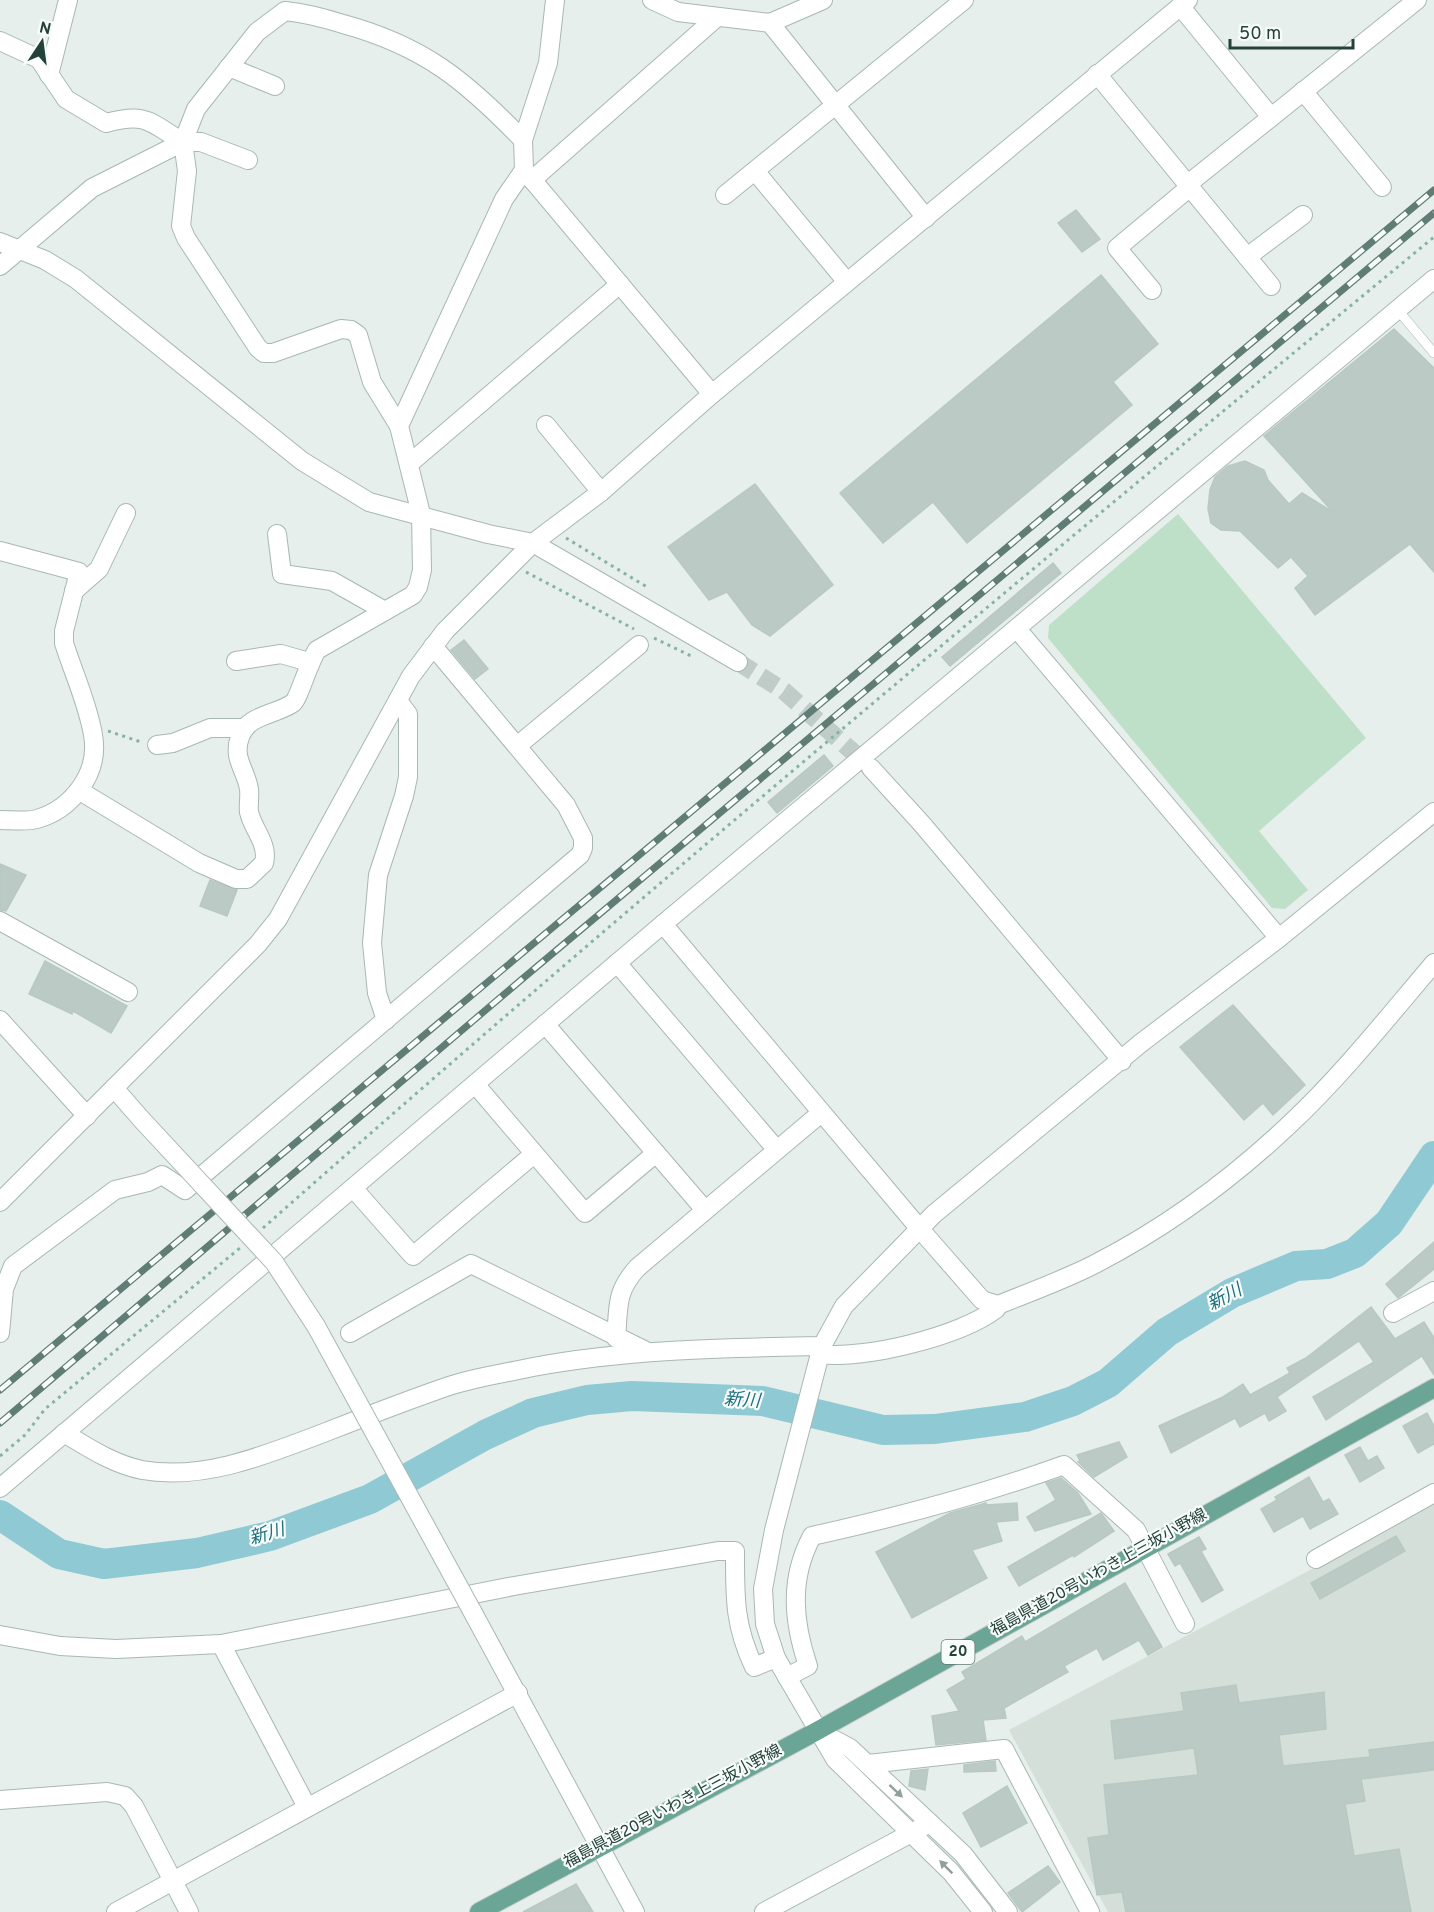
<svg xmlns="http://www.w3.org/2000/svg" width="1434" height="1912" font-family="Overpass,'Noto Sans JP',sans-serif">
<rect width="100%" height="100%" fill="#e6efeb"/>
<polygon fill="#d4dfda" points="1434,1504 1434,1912 1108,1912 1009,1730"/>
<polygon fill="#bfe0c8" points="1178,514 1366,738 1259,831 1308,890 1285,909 1272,908 1048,638 1049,625"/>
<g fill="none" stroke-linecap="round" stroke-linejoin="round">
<polyline stroke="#8ec9d4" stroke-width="30" points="0,1515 59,1554 104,1564 197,1553 270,1536 370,1499 485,1435 533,1413 587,1400 632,1396 763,1401 883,1430 935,1429 1025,1417 1073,1401 1108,1383 1167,1332 1232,1293 1296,1266 1327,1264 1355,1253 1389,1223 1434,1156"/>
</g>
<g fill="#bbcac4" stroke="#b8c9c2" stroke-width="1.5">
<polygon points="1076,210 1100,239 1082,252 1058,223"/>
<polygon points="1101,275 1158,344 1113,382 1132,405 967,543 933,502 883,543 840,493"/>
<polygon points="1394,329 1434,368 1434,572 1410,544 1315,615 1295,588 1308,576 1291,557 1278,568 1240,531 1221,530 1211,523 1208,509 1210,490 1215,477 1228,466 1245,461 1264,470 1268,480 1289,504 1302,493 1333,512 1264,436"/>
<polygon points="755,484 833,585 770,636 752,625 727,592 709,600 668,547"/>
<polygon points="1053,563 1061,573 950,666 942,657"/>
<polygon points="464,640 488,669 475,679 451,650"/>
<polygon points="824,755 833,766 777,813 768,802"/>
<polygon points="0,864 26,875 6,911 0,910"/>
<polygon points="210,880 237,890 227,916 200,906"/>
<polygon points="45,961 127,1006 111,1033 73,1011 72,1014 29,994"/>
<polygon points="1233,1005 1305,1085 1273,1115 1263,1103 1244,1120 1180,1047"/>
<polygon points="1434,1242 1434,1269 1398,1298 1386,1284"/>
<polygon points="1371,1307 1395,1339 1424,1322 1434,1338 1434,1375 1422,1356 1326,1420 1313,1397 1374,1362 1359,1341 1277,1397 1286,1411 1269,1421 1265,1413 1240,1427 1235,1418 1171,1453 1159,1426 1223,1397 1243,1384 1250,1395 1290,1373 1287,1368 1306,1358"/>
<polygon points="1427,1413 1434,1426 1434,1444 1418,1453 1403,1426"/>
<polygon points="1119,1442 1127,1457 1094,1477 1078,1462 1080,1461 1077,1455"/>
<polygon points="1360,1447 1368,1461 1377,1456 1384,1468 1360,1482 1345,1455"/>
<polygon points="1309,1477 1323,1502 1329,1499 1338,1514 1310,1529 1303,1516 1274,1532 1261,1509 1277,1500 1275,1497"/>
<polygon points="1061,1478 1078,1493 1091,1514 1035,1531 1027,1517 1056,1500 1046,1483"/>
<polygon points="986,1503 986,1505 1017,1503 1018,1520 996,1522 1002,1541 972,1550 987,1578 912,1618 876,1552 950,1513"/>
<polygon points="1101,1513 1114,1531 1074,1557 1073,1555 1019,1586 1008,1567"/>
<polygon points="1396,1536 1405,1551 1320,1599 1311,1583"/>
<polygon points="1199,1537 1206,1549 1201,1551 1223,1590 1202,1602 1180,1563 1175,1566 1168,1554"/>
<polygon points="1125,1583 1162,1647 1148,1655 1139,1640 1103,1660 1097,1648 1064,1666 1068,1672 1004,1708 1006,1718 983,1720 986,1740 936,1745 932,1716 959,1711 947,1690 966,1679 962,1672 1022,1636 1025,1642"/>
<polygon points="1236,1685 1239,1703 1324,1692 1326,1729 1279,1735 1283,1766 1370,1757 1369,1750 1434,1742 1434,1770 1361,1779 1365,1801 1345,1804 1354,1856 1399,1849 1411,1912 1126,1912 1122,1892 1097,1895 1088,1838 1109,1835 1104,1785 1198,1775 1194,1748 1115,1759 1111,1721 1184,1711 1181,1693"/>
<polygon points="995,1761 996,1771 964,1772 964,1765"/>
<polygon points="928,1769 925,1790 909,1786 911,1771"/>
<polygon points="1007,1786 1027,1823 981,1847 963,1813"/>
<polygon points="1048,1866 1060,1882 1022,1912 1008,1893"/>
<polygon points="576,1884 593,1912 523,1912"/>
</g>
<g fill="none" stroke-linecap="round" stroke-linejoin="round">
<polyline stroke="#bfccc8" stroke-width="18" stroke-dasharray="18 9" stroke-linecap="butt" points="738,662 784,691 871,768"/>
<g stroke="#a8b8b2" stroke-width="10">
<polyline id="service" points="1397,309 1434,353"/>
</g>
<g stroke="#a8b8b2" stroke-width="20">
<g id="minor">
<polyline points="652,0 678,12 770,23 926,218"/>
<polyline points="1180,6 1271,117"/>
<polyline points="770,23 823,0"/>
<path d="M0 41 39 59 66 99 106 123C147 112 149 122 183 142"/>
<polyline points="229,67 275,86"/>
<polyline points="1097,74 1271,286"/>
<polyline points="49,75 68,0"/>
<polyline points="1303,91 1382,187"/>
<polyline points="523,140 548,63 555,0"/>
<polyline points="755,171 847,282"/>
<polyline points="532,180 716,18"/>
<polyline points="725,195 964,0"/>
<polyline points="1247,257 1303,215"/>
<polyline points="0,266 92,188 183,142 201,142 248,160"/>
<polyline points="1152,290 1117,248 1190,187 1193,180 1417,0"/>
<polyline points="546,425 601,492"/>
<path d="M399 426 372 382 358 335 351 330 341 329 273 353H264L258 348 186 238 181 226 187 171 183 142 196 109 257 32 285 11C305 13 324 18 343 24 424 46 466 81 523 140L524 170"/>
<polyline points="409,464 620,284"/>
<polyline points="277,534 282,574 332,581 385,611"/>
<path d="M0 551 79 572 64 631V643C73 672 88 704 93 735 100 773 72 809 37 819 26 822 12 820 0 820"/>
<polyline points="74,591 99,569 126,513"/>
<polyline points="236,661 281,654 309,662"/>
<polyline points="157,745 173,743 210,728 245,728"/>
<polyline points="517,746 639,645"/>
<path d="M80 791 199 863 236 879H247L264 863C269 844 253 830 249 812 248 805 250 797 249 789 246 770 232 758 240 737 248 714 276 715 293 703 298 700 309 662 317 650L413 595 418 587 422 570 421 514 399 426 504 199 524 170 712 394"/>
<polyline points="0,921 128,992"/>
<polyline points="617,963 777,1150"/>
<polyline points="0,1020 87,1116"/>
<polyline points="386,1020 377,993 372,943 378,875 404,796 408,777 408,714 398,701"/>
<polyline points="545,1024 705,1210"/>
<polyline points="475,1084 585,1213 656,1153"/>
<polyline points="353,1188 413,1256 534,1154"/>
<path d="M919 1228 982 1300 998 1305C1030 1292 1064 1280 1095 1264 1165 1228 1233 1178 1291 1123 1343 1074 1388 1017 1434 963"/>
<polyline points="1393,1313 1434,1291"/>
<polyline points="0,1333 4,1289 13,1266 115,1190 148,1182 162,1175 185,1190 580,855 583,848 583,838 566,805 433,646"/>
<polyline points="350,1333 471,1264 646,1351"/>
<path d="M616 1338C619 1306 615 1293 637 1268L821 1113"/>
<path d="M819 1354C865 1360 960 1336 996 1309L998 1305"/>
<path d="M64 1433C89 1448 113 1464 142 1470 205 1481 268 1454 326 1432 367 1416 408 1400 449 1386 476 1377 506 1373 533 1367 629 1349 725 1348 822 1346"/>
<polyline points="1316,1559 1434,1493"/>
<path d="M0 1635 60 1646 116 1649 221 1644 514 1586 718 1551H735C735 1597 734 1625 754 1667L776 1658"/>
<polyline points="221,1644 307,1807"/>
<path d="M787 1677 808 1666C793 1621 789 1579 812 1536 898 1517 981 1495 1064 1465L1136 1530 1185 1624"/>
<polyline points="868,1764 1004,1749 1090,1912"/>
<polyline points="116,1912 518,1693"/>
<polyline points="764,1912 930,1823"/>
</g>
</g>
<g stroke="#a8b8b2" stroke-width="20">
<g id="tertiary">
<polyline points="0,242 45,260 76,279 302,461 369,502 488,534 533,543 738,662"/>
<polyline points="1017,629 1279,938"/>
<polyline points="871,768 922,824 1122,1061"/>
<polyline points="663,924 919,1228"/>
<polyline points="114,1088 142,1120"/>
<polyline points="0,1202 258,944 278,919 411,676 445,631 533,543 601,492 712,394 1188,0"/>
<polyline points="0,1488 663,924 1434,279"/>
<polyline points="471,1609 635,1912"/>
<polyline points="818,1731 850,1748 963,1854 1008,1912"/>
<polyline points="0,1800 107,1792 125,1796 134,1806 189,1912"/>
<polyline points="983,1912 951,1872 835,1759 776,1658 765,1624 763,1589 774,1530 822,1346 844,1306 934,1214 1141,1043 1279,938 1434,812"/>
</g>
</g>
<g stroke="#c2cac8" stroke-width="20">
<polyline id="primary" points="479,1912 817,1731 1434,1388"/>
</g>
<g stroke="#86b3a5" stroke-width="3" stroke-dasharray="3 4.5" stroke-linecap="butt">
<polyline points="566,538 647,587"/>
<polyline points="526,572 634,629"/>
<polyline points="654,638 691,656"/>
<polyline points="108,731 141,742"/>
<path d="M263 1228C646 889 1040 562 1434 237"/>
<polyline points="0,1456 25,1435 45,1409 240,1248"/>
</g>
<use href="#service" stroke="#fff" stroke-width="9"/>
<use href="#minor" stroke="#fff" stroke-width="18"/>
<use href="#tertiary" stroke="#fff" stroke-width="18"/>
<use href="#primary" stroke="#6aa596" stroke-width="18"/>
<g stroke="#5f7d75" stroke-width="7">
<g id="rail">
<polyline points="0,1390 1434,190"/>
<polyline points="0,1423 521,980 1434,213"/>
</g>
</g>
<use href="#rail" stroke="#f7fbf9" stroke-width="4.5" stroke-dasharray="14" stroke-linecap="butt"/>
<g stroke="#a8b8b2" stroke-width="20" stroke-linecap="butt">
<polyline id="tertiary-bridge" points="142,1120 274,1262 316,1326 471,1609"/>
</g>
<use href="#tertiary-bridge" stroke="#fff" stroke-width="18"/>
</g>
<defs><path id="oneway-solid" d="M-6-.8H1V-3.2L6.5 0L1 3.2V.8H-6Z" transform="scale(1.5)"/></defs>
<g fill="#92a09c">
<use href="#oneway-solid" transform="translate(896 1791) rotate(43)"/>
<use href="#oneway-solid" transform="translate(946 1867) rotate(-135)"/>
</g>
<g text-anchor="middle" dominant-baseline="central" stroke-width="4.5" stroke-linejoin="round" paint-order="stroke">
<rect fill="#f7fbf9" stroke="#637a73" stroke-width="1.5" x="941.5" y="1640" width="33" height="24" rx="4.5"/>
<g font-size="15" font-weight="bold" fill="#24423a">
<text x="958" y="1652">20</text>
</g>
<g font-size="16" fill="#24423a" stroke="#f7fbf9">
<text transform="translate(1099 1573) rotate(-29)">福島県道20号いわき上三坂小野線</text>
<text transform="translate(673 1807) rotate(-28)">福島県道20号いわき上三坂小野線</text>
</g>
<g font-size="18" font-style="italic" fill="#1c6f80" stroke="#f7fbf9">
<text transform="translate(1225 1298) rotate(-28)">新川</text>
<text transform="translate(742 1401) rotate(4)">新川</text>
<text transform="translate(267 1535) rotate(-16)">新川</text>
</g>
</g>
<g transform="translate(42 42) rotate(13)" stroke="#f7fbf9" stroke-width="4.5" paint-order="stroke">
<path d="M0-4.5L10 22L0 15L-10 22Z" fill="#24423a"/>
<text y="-9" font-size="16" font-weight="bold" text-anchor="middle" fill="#24423a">N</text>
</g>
<path d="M1230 39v9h123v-9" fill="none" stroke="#24423a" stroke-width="3"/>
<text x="1239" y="39" font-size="18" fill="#24423a" stroke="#f7fbf9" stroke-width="4.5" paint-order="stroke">50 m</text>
</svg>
